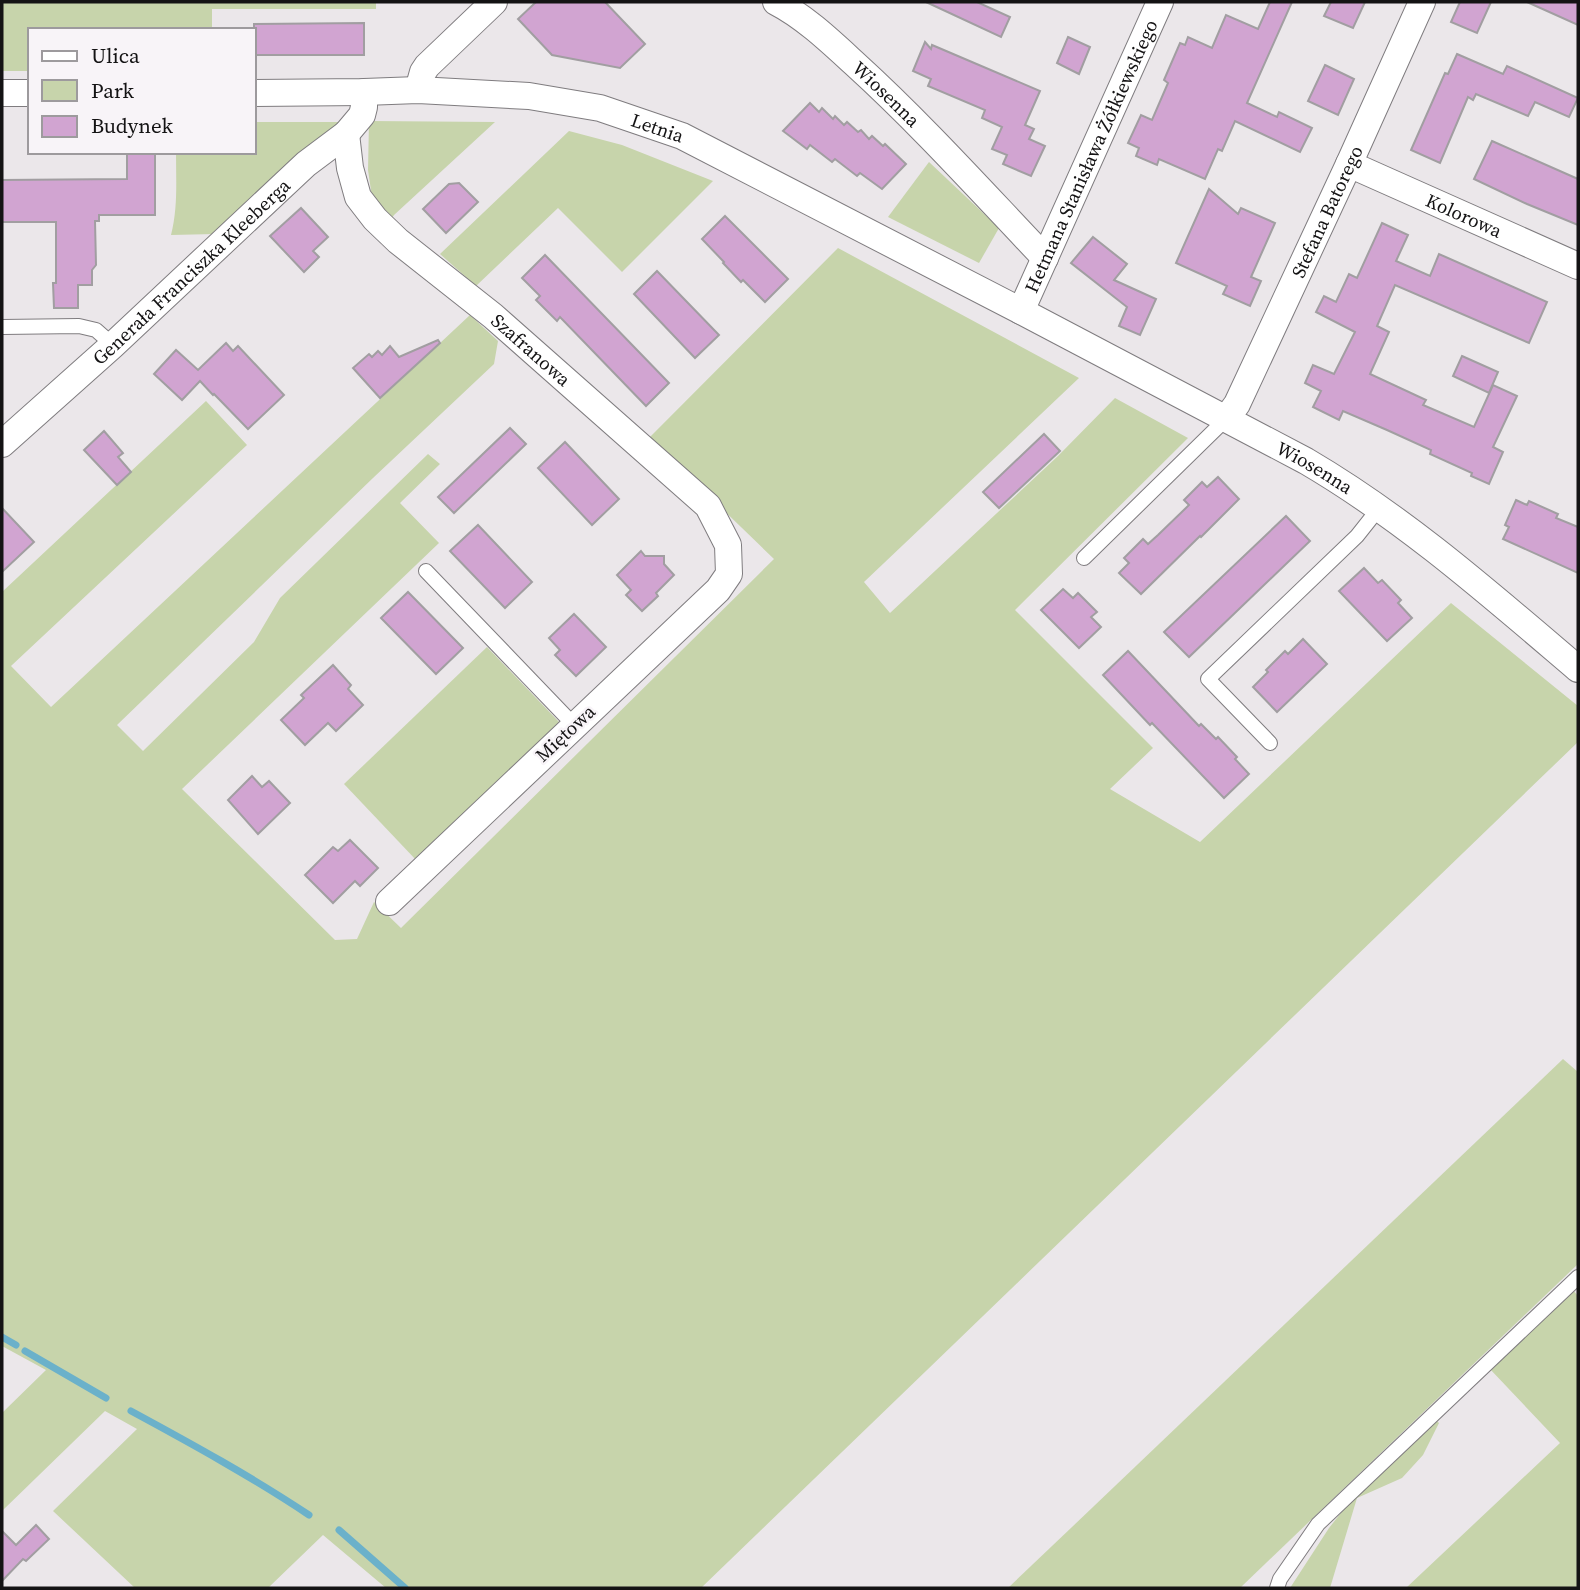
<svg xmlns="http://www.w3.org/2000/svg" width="1580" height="1590" font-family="'Source Serif 4',serif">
<rect width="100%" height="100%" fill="#ebe7ea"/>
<g fill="#c7d4ab">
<polygon points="2,2 376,2 376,9 212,9 212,30 30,30 30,71 2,71"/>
<polygon points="369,121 495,122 394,215 390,221 373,204 368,170"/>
<path d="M254 122H340L215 234 171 235C178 208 176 180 176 152H254Z"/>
<polygon points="569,131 622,145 713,181 622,272 558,208 476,286 440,254"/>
<polygon points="929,162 999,228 979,263 888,217"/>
<polygon points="838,248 1079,378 864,582 890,613 1058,456 1115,398 1188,438 1015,610 1153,748 1110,789 1200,842 1451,603 1578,706 1578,742 701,1588 386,1588 323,1535 268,1588 135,1588 53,1511 137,1429 105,1411 2,1511 2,1413 46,1370 2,1346 2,592 206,401 247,445 11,666 51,707 470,315 498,341 494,364 373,478 117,725 143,751 254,642 280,598 428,454 440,464 400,503 439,543 182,789 335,940 357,939 374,902 401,928 774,559 649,438"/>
<polygon points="487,647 560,723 417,861 344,784"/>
<polygon points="1563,1059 1578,1072 1578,1264 1240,1588 1008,1588"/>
<polygon points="1573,1290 1578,1296 1578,1588 1406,1588 1560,1443 1489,1368"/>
<polygon points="1436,1420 1439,1423 1423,1455 1402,1478 1357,1498 1330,1588 1290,1588 1329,1528 1352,1499"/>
</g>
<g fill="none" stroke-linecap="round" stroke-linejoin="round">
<g stroke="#6bb1ca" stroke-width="7">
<polyline points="2,1337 16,1345"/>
<polyline points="25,1351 106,1398"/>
<path d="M131 1411C192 1444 252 1477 309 1515"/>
<polyline points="339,1530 405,1588"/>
</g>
</g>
<g fill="#d1a4d1" stroke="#a19ea1" stroke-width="2">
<polygon points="536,2 605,2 645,44 620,68 552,55 518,19"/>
<polygon points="926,2 977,2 1010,17 1001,37"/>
<polygon points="1270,2 1292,2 1247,103 1277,117 1279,112 1312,128 1300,152 1235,121 1222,151 1218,149 1205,179 1159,159 1157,165 1136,156 1139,148 1128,143 1141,115 1152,120 1168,83 1164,80 1180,43 1185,45 1188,37 1212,48 1226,15 1258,29"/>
<polygon points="1331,2 1365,2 1353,28 1324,16"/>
<polygon points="1460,2 1491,2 1477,33 1451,22"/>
<polygon points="1527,2 1578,2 1578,25"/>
<polygon points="364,23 364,55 254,55 254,24"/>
<polygon points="1068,37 1090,47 1079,74 1057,63"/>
<polygon points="925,42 931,49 932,45 1040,91 1025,125 1034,129 1029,139 1045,146 1031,176 1003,164 1007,155 992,149 1002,127 982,118 985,110 928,86 931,79 913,71"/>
<polygon points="1457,54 1503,74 1507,66 1578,98 1569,117 1535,102 1528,116 1476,94 1473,100 1468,97 1440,163 1411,150 1445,73 1448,74"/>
<polygon points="1325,65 1354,79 1338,115 1308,101"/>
<polygon points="810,103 819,112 822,108 833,119 835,116 844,125 847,122 858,132 861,130 869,139 872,136 883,146 885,144 906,164 882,189 860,173 857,176 835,159 832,162 810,145 807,149 783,131"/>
<polygon points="1492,141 1578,179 1578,225 1527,204 1474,179"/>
<polygon points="127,152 155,152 155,215 99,215 99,221 95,221 96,265 92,270 92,285 78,285 78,308 54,308 53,283 56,283 56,222 2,222 2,180 127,179"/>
<polygon points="459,183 478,202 446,233 423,209 449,184"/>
<polygon points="1209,189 1238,214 1241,208 1275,223 1251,277 1261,281 1250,306 1223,294 1227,286 1176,263"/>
<polygon points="301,208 328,237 313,251 319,257 304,272 270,236"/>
<polygon points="725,216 788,279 765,302 743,280 741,282 723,263 724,262 702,239"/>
<polygon points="1382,223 1408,235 1396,261 1430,276 1439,254 1547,302 1529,343 1395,285 1377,326 1389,332 1370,374 1426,400 1423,405 1474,427 1493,385 1517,396 1493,447 1503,452 1489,484 1471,476 1472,473 1430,454 1431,450 1387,430 1343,411 1339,420 1313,407 1321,391 1305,383 1313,365 1334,374 1355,332 1316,312 1324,296 1336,302 1349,274 1357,278"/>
<polygon points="1093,237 1127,264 1114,280 1156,299 1140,335 1119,326 1127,307 1071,263"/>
<polygon points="545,255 669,383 646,406 560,317 557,321 536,300 540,296 522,278"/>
<polygon points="657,271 719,335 695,358 634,294"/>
<polygon points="438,340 440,343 380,398 353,368 369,354 372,357 378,351 382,355 390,346 399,357"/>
<polygon points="226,343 233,351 238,346 284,395 248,429 214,394 213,395 200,381 182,400 154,374 176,350 198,370"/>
<polygon points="1462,356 1498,372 1489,393 1453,376"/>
<polygon points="510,428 526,444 454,513 438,497"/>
<polygon points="104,431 123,453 118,457 131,472 117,485 84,450"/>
<polygon points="1044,434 1060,451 999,508 983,492"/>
<polygon points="565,442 619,499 592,525 538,468"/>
<polygon points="1218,477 1239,499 1201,537 1200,536 1141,594 1119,573 1129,563 1124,558 1143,539 1148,544 1158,535 1189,505 1184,500 1202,482 1207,487"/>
<polygon points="1516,500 1527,505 1529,501 1558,514 1556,518 1578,527 1578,573 1503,539 1509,527 1505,525"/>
<polygon points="2,508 34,542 2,572"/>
<polygon points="1286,516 1310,541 1189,657 1164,632"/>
<polygon points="478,525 532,582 505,608 450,551"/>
<polygon points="641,551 645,556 664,556 664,564 674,575 656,593 658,596 642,611 626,595 631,590 617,575"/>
<polygon points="1364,568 1378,583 1382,580 1401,600 1398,603 1412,618 1387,641 1339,591"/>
<polygon points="1063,589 1073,598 1078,593 1097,612 1091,617 1101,627 1079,648 1041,610"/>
<polygon points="408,592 463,648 436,674 381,618"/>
<polygon points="574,614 606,647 576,676 555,655 560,650 549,638"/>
<polygon points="1303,639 1327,664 1277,712 1253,687 1268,672 1266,670 1285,651 1288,654"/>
<polygon points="1128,651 1199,726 1201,724 1216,739 1218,737 1237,757 1235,759 1249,774 1224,798 1152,723 1150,725 1103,675"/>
<polygon points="333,665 351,685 348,689 363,705 336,731 328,723 305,745 281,720 304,698 301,695"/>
<polygon points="252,776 262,787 269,781 290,803 258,834 228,800"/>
<polygon points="350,840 378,868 360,886 355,881 333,903 305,875 333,847 338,851"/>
<polygon points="36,1525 49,1539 26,1561 23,1559 2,1581 2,1531 16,1545"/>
</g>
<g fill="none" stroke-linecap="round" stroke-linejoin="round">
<g stroke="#7f7c7f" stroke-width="16">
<g id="service">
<polyline points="2,327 79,326 96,330 113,345"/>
<polyline points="1084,558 1226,419"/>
<polyline points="426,571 574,725"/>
<polyline points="1270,743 1208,679 1357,536 1380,507"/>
<polyline points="1277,1588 1280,1579 1318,1524 1578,1277"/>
</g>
</g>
<g stroke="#7f7c7f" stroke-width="28">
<g id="minor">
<path id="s1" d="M776 2C805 17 831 42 855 64 922 125 983 193 1045 258"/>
<polyline points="418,90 423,72 427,66 494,2"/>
<polyline points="2,93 30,93"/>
<path id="s2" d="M254 93 364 92 418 90 529 96 600 108 682 136 1021 311 1306 461C1405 519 1491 595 1578 669"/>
<path id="s3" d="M346 134 350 168 358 197 375 219 398 241 493 316 708 506 728 545 729 574 718 590 389 902"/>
<path id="s4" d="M1349 164 1578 266"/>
<path id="s5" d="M1021 311 1160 2"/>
<path id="s6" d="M1226 419 1237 404 1349 164 1422 2"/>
<path id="s7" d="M2 444 113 345 306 164 346 134 362 115 364 107V92"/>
</g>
</g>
<use href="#service" stroke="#fff" stroke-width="14"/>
<use href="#minor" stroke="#fff" stroke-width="26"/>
</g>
<g text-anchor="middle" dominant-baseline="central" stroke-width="5" stroke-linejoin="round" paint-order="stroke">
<g font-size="19" fill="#141314" stroke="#f8f4f8">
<text stroke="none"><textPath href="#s1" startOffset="144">Wiosenna</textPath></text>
<text stroke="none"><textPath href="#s2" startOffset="408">Letnia</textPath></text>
<text stroke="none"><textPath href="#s5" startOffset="170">Hetmana Stanisława Żółkiewskiego</textPath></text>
<text stroke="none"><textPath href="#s6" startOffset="231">Stefana Batorego</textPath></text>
<text stroke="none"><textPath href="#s4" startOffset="126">Kolorowa</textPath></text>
<text stroke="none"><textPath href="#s7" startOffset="256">Generała Franciszka Kleeberga</textPath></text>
<text stroke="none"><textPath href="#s3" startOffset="296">Szafranowa</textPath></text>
<text stroke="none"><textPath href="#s2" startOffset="1148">Wiosenna</textPath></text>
<text transform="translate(565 733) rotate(-43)">Miętowa</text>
</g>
</g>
<rect width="1580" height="1590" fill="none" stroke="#141314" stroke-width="7"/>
<rect x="28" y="28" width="228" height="126" fill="#f8f4f8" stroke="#9d9a9d" stroke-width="2"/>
<rect x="42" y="51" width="35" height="10" fill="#ffffff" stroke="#9d9a9d" stroke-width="2"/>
<text x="91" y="63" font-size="21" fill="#141314">Ulica</text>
<rect x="42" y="80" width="35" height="21" fill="#c7d4ab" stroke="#9d9a9d" stroke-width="2"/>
<text x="91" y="98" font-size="21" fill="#141314">Park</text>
<rect x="42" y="116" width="35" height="21" fill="#d1a4d1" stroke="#9d9a9d" stroke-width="2"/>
<text x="91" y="133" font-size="21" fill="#141314">Budynek</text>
</svg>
